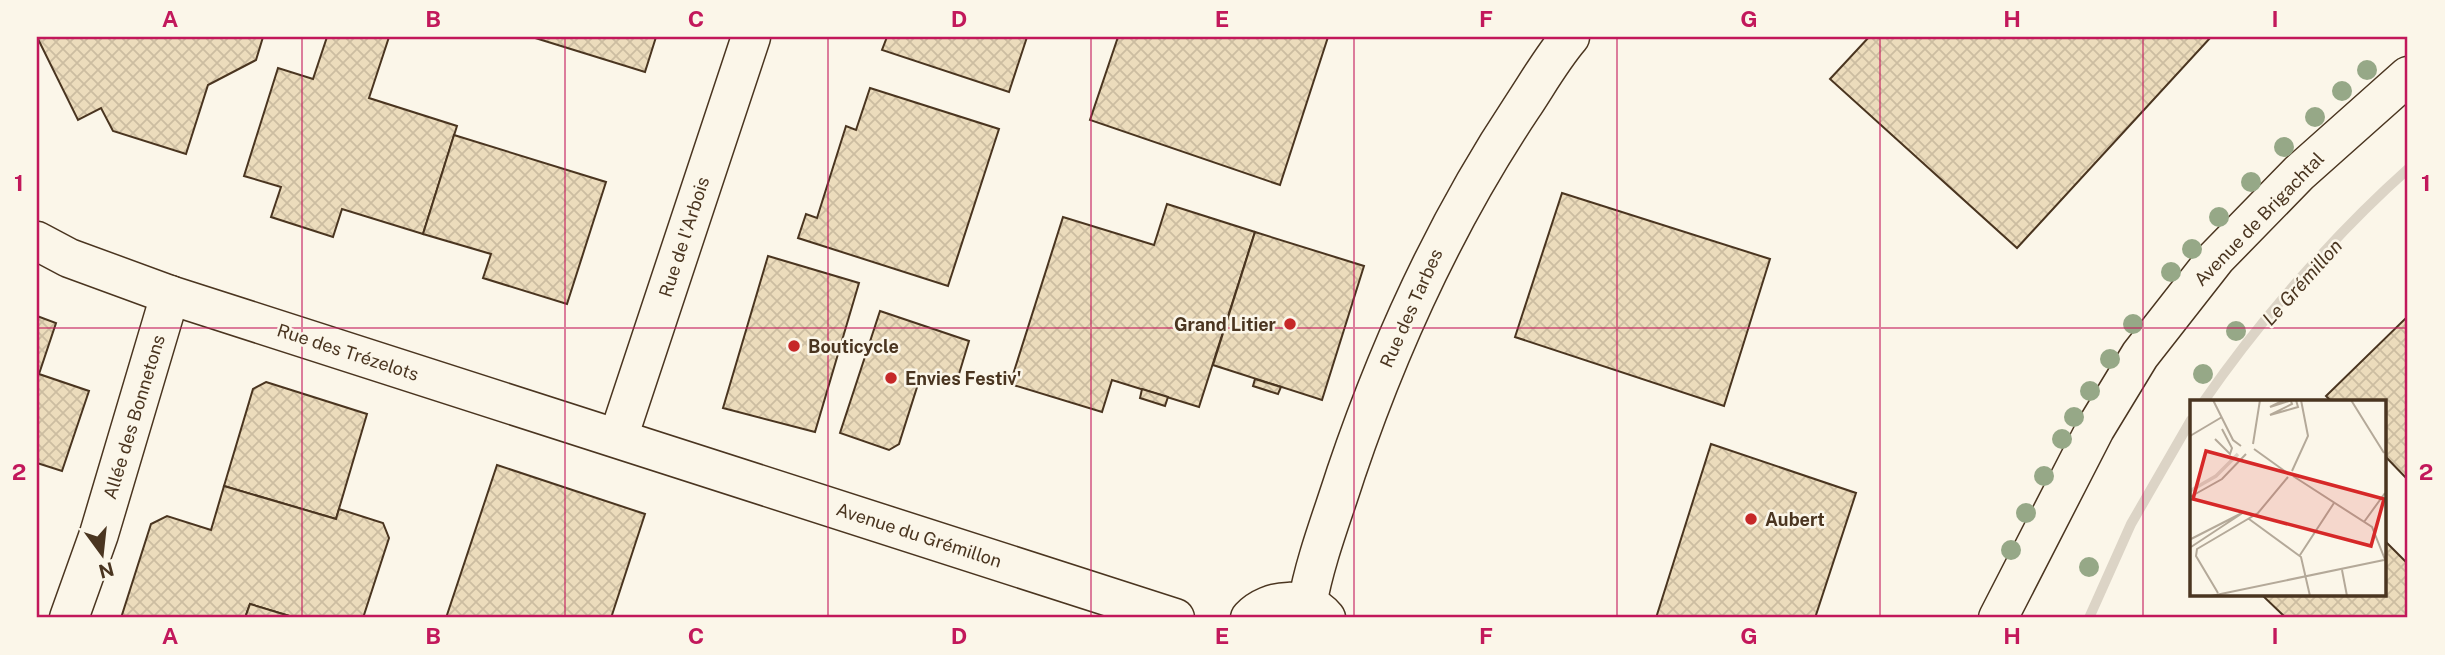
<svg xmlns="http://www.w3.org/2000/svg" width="2445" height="655" font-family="'Public Sans',sans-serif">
<defs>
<pattern id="building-cross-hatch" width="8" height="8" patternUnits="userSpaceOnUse" patternTransform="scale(1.75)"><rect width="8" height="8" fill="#ecdcbc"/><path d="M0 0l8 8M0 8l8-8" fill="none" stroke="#ccbda1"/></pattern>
</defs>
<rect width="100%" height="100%" fill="#fbf6e9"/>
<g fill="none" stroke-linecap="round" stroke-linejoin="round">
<g stroke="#dcd4c6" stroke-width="10">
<path d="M2204 401C2260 320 2334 235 2408 169"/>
<polyline points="2089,618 2131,524 2191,420"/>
</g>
</g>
<g fill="url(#building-cross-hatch)" stroke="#4a3520" stroke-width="2">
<polygon points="37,37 263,37 256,60 208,85 186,154 113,131 101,108 78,120"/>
<polygon points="327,37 389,37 369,98 457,126 423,234 342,209 333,237 271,217 281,187 244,176 278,68 313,79"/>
<polygon points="532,37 656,37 645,72"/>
<polygon points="887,37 1027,37 1009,92 882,50"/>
<polygon points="1118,37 1328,37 1280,185 1090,120"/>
<polygon points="1869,37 2211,37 2017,248 1830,79"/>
<polygon points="870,88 999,129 948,286 798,238 806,214 817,218 846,126 856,130"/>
<polygon points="454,135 606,182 567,304 483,278 491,254 423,234"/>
<polygon points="1562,193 1770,259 1724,406 1515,337"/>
<polygon points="1167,204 1255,232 1199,407 1112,380 1102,412 1010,384 1063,217 1154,245"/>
<polygon points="1255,232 1364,266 1322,400 1213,365"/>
<polygon points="768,256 859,283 815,432 723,408"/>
<polygon points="880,311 969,341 956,384 929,375 919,381 899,444 889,450 840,433"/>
<polygon points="37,316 56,323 39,374 89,391 62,471 37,463"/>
<polygon points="2408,316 2408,480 2384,455 2384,401 2331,401 2326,396"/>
<polygon points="1255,379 1281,387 1278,394 1253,386"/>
<polygon points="266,382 367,414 336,519 224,486 253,389"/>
<polygon points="1142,389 1168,397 1165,406 1140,398"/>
<polygon points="1711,444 1856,493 1815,618 1656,618"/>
<polygon points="497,465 645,514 611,618 446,618"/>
<polygon points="224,486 336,519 339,509 383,523 389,538 363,618 296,618 250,604 245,618 121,618 151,524 167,516 211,530"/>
<polygon points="2384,540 2408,564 2408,618 2286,618 2261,594 2384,594"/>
<polygon points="250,604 296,618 245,618"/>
</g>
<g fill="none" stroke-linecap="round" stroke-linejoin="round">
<g stroke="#4a3520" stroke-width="41">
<g id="minor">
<polyline points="37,241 69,258 170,295 1175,618"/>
<polyline points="618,438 751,37"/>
<path d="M1307 605C1315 560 1332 517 1346 473 1390 343 1446 221 1522 107 1538 83 1552 58 1570 37"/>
<polyline points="69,618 99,534 170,295"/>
<path d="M1250 618C1269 598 1307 595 1326 618"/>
</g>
</g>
<g stroke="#4a3520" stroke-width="41">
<polyline id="major" points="1998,618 2095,429 2140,355 2216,258 2299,173 2408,76"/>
</g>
<use href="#minor" stroke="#fbf6e9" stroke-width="38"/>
<use href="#major" stroke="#fbf6e9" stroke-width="38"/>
</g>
<g fill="#96a887">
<circle cx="2367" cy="70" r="10"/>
<circle cx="2342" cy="91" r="10"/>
<circle cx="2315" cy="117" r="10"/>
<circle cx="2284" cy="147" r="10"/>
<circle cx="2251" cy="182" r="10"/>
<circle cx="2219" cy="217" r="10"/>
<circle cx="2192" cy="249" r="10"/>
<circle cx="2171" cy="272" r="10"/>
<circle cx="2133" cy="324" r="10"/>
<circle cx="2236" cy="331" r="10"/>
<circle cx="2110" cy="359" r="10"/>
<circle cx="2203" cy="374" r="10"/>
<circle cx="2090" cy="391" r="10"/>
<circle cx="2074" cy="417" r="10"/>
<circle cx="2062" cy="439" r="10"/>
<circle cx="2044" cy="476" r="10"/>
<circle cx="2026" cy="513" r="10"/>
<circle cx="2011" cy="550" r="10"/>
<circle cx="2089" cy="567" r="10"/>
</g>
<path fill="none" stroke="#c2185b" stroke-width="2" stroke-opacity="0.55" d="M302 37V618M565 37V618M828 37V618M1091 37V618M1354 37V618M1617 37V618M1880 37V618M2143 37V618M37 328H2408"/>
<g fill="#c62828" stroke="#fbf6e9" stroke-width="2.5">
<circle cx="1290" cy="324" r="7"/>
<circle cx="794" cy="346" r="7"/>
<circle cx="891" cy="378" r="7"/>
<circle cx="1751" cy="519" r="7"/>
</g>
<g text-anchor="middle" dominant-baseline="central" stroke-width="5" stroke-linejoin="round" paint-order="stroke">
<g font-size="18" fill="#4a3520" stroke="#fbf6e9">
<text transform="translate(2259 219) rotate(-46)">Avenue de Brigachtal</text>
<text transform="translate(684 237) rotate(-72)">Rue de l'Arbois</text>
<text transform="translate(1411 308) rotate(-66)">Rue des Tarbes</text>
<text transform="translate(348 352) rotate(18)">Rue des Trézelots</text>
<text transform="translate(134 417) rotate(-73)">Allée des Bonnetons</text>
<text transform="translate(919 535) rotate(18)">Avenue du Grémillon</text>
</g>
<g font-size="18" font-weight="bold" fill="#4a3520" stroke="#fbf6e9" text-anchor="start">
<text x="1276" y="324" text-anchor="end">Grand Litier</text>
<text x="808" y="346">Bouticycle</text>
<text x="905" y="378">Envies Festiv'</text>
<text x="1765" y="519">Aubert</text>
</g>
<g font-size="19" font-style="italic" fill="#4a3520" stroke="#fbf6e9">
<text transform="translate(2302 282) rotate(-48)">Le Grémillon</text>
</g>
</g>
<g transform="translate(2190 400)">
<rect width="196" height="196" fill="#fbf6e9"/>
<path fill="none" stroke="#dcd4c6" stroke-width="3.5" d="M0 91 26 76 48 54"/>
<path fill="none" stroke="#b4a999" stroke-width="2" d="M23 0 43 40 51 46M94 0 80 7 102 0M161 0 194 53M101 1 102 4 80 15 108 7 106 0M0 36 32 17M25 39 40 54 42 48 32 29M63 44 70 0M64 49 96 72M102 71 118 36 111 0M103 76 182 127 196 162M0 97 32 79 56 54M59 119 111 157 120 196M174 122 195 93M1 147 54 112 1 139M110 155 144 103M152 170 157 196M28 193 6 156 7 149 68 113 98 77M21 196 194 160"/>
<path fill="#d62828" fill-opacity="0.15" stroke="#d62828" stroke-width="3.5" d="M16 51 194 99 181 146 3 99Z"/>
<rect width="196" height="196" fill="none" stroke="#4a3520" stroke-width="3.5"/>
</g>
<rect width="2445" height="655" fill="none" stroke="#fbf6e9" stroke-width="77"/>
<g transform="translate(102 554) rotate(165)" stroke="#fbf6e9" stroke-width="5" paint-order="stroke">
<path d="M0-5L12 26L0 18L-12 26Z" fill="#4a3520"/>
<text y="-10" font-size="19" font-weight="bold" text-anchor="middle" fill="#4a3520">N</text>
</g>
<rect x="38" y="38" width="2368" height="578" fill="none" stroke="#c2185b" stroke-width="2.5"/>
<g font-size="23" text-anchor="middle" font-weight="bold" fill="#c2185b">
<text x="170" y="27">A</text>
<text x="433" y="27">B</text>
<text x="696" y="27">C</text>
<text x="959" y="27">D</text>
<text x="1222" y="27">E</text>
<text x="1486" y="27">F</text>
<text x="1749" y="27">G</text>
<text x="2012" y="27">H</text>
<text x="2275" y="27">I</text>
<text x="19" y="191">1</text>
<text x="2426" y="191">1</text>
<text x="19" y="480">2</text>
<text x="2426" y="480">2</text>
<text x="170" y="644">A</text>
<text x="433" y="644">B</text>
<text x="696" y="644">C</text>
<text x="959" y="644">D</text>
<text x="1222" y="644">E</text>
<text x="1486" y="644">F</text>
<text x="1749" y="644">G</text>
<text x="2012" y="644">H</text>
<text x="2275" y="644">I</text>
</g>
</svg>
